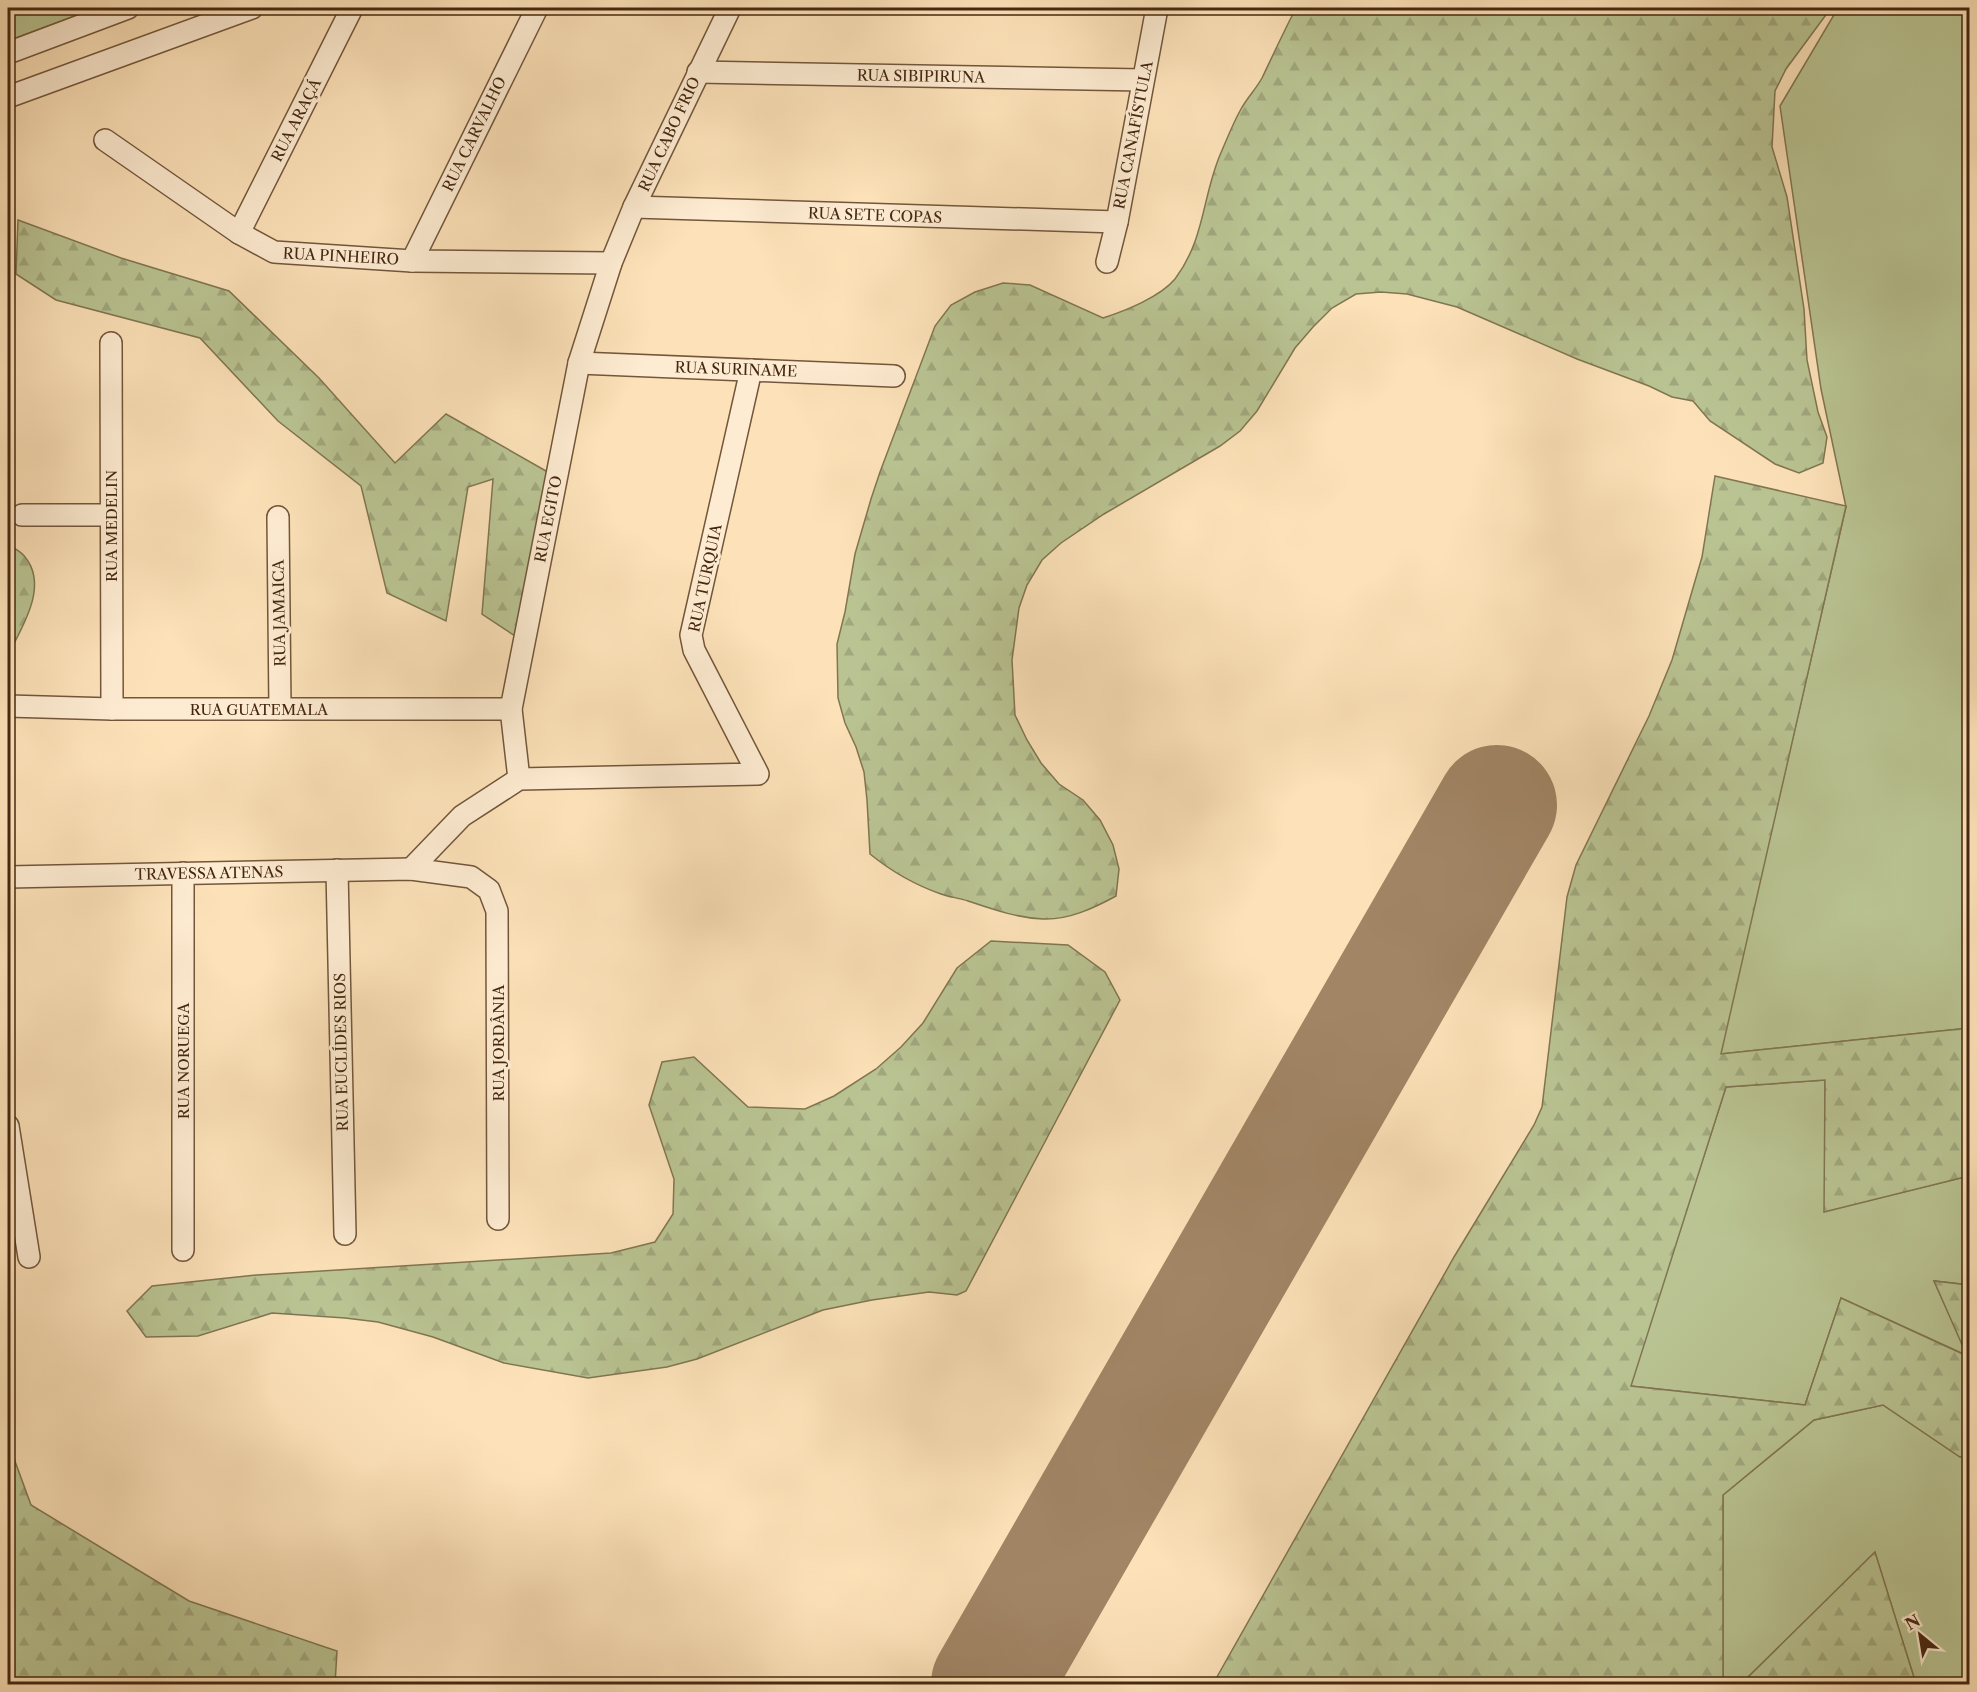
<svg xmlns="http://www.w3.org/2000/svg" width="1977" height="1692" font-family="'Libre Caslon Text',serif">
<defs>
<pattern id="forest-firs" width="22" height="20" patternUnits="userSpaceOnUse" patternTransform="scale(1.5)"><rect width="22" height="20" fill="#bac493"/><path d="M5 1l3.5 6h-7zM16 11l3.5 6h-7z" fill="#a1a87e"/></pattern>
</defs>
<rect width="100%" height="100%" fill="#fde2b9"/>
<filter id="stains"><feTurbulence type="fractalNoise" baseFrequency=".00333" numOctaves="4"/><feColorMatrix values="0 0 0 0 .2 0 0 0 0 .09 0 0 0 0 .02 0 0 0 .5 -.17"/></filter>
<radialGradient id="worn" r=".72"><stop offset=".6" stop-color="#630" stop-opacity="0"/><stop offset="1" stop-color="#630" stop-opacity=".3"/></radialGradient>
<g fill="#bac493" stroke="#807652" stroke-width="1.5">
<polygon points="8,8 96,8 8,41"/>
<polygon points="1838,8 1969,8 1969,1028 1720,1054 1846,507 1821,389 1780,106"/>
<polygon points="1825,1080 1825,1211 1969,1176 1969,1285 1934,1281 1968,1356 1841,1298 1805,1405 1630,1386 1726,1087"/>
<polygon points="1883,1405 1960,1457 1969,1454 1969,1684 1916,1684 1875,1553 1741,1684 1723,1684 1723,1495 1814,1420"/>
</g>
<g fill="url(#forest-firs)" stroke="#807652" stroke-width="1.5">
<path d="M1296 8H1831L1786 69 1775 91 1772 147 1787 197 1804 309 1807 360 1818 412 1827 437 1823 463 1799 473 1775 464 1710 421 1693 401 1672 397 1649 386 1577 359 1457 307 1407 294 1381 292 1356 294 1332 308 1313 327 1295 348 1257 411 1240 431 1220 446 1104 514 1061 543 1042 560 1027 585 1019 608 1012 660 1015 715 1027 740 1041 763 1059 784 1083 800 1100 820 1113 845 1119 869 1116 896C1094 908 1069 920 1043 919 1017 918 992 909 968 901 959 898 949 897 941 894 915 885 891 871 870 854L867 800 864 772 856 747 845 723 838 698 837 644 845 612 855 554 871 499 880 472 935 326 951 305 975 292 1003 283 1030 285 1103 318C1125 311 1160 297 1175 279 1205 239 1202 198 1220 155 1227 139 1233 123 1241 109 1247 98 1256 89 1262 78 1273 55 1284 31 1296 8Z"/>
<polygon points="18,220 121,258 229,291 319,378 395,463 446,414 553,475 518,638 482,614 493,479 468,487 446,621 387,593 361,486 278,421 200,338 56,300 16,274"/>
<polygon points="1715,476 1846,506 1721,1054 1969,1028 1969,1176 1824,1212 1825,1080 1726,1087 1631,1386 1805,1405 1841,1298 1967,1356 1934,1281 1969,1285 1969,1454 1960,1457 1883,1405 1814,1420 1723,1495 1723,1684 1213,1684 1454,1257 1534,1125 1542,1107 1567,897 1576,865 1649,716 1672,660 1702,557"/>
<path d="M10 545C15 549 22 552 25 557 49 586 22 627 8 655V546Z"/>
<polygon points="991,941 1068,945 1105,972 1120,1000 966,1291 957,1295 929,1292 872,1300 823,1310 697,1359 667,1367 588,1378 504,1363 433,1337 378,1322 345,1318 272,1313 198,1336 146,1337 127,1311 152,1286 257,1275 611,1253 655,1242 673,1214 674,1179 649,1105 662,1062 694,1057 748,1107 805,1109 834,1096 876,1069 901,1047 923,1023 957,968"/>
<polygon points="8,1442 31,1505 189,1601 337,1651 335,1684 8,1684"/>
<polygon points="1875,1552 1916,1684 1741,1684"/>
</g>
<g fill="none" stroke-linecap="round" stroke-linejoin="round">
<polyline stroke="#a18565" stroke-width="120" points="991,1684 1497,805"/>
<g stroke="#73563b" stroke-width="24">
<g id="street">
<polyline points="8,53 128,8"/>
<polyline points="698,72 1143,80"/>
<polyline points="8,97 252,8"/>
<polyline points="105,140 239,233 274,252 412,261 611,263"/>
<polyline points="634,207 1117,222"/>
<polyline points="239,233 352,8"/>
<polyline points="412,261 537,8"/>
<polyline points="1107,262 1117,222 1157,8"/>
<polyline points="111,343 112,709"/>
<polyline points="579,363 894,376"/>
<polyline points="22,515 111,515"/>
<polyline points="278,517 280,709"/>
<polyline points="8,706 112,709 511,709"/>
<polyline points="519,779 511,709 579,363 611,263 634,207 730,8"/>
<polyline points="411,869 462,816 519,779 758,774 694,650 691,635 751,370"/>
<polyline points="337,870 345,1234"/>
<polyline points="8,877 411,869 471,877 489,890 497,911 498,1219"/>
<polyline points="8,1126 29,1257"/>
<polyline points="183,1250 183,873"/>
</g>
</g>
<use href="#street" stroke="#feecd2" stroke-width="21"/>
</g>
<g text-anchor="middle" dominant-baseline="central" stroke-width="6" stroke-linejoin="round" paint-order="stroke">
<g font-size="15" fill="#452811" stroke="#feecd2">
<text transform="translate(921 76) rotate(1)">RUA SIBIPIRUNA</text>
<text transform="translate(296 120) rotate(-63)">RUA ARAÇÁ</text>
<text transform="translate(474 134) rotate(-64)">RUA CARVALHO</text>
<text transform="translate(669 134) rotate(-65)">RUA CABO FRIO</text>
<text transform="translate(1133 135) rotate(-79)">RUA CANAFÍSTULA</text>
<text transform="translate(875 215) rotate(2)">RUA SETE COPAS</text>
<text transform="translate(341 256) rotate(3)">RUA PINHEIRO</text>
<text transform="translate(736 369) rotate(2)">RUA SURINAME</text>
<text transform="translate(548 519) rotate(-79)">RUA EGITO</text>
<text transform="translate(111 526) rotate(-90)">RUA MEDELIN</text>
<text transform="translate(705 578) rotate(-78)">RUA TURQUIA</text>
<text transform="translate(279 613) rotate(-91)">RUA JAMAICA</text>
<text x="259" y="709">RUA GUATEMALA</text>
<text transform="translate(209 873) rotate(-1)">TRAVESSA ATENAS</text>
<text transform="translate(498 1043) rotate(-90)">RUA JORDÂNIA</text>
<text transform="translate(341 1052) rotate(-91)">RUA EUCLÍDES RIOS</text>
<text transform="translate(183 1061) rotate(-90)">RUA NORUEGA</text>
</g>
</g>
<rect width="1977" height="1692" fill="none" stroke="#fde2b9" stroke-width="30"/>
<rect x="9" y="9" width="1959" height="1674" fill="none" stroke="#452811" stroke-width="3"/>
<rect x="15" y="15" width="1947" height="1662" fill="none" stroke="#452811" stroke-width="1.5"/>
<g transform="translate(1920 1635) rotate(330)" stroke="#feecd2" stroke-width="4.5" paint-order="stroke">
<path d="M0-4.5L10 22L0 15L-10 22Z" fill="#452811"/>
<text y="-9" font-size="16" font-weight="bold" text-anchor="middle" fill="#452811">N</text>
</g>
<rect width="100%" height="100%" filter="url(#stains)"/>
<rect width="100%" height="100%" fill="url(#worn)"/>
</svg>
